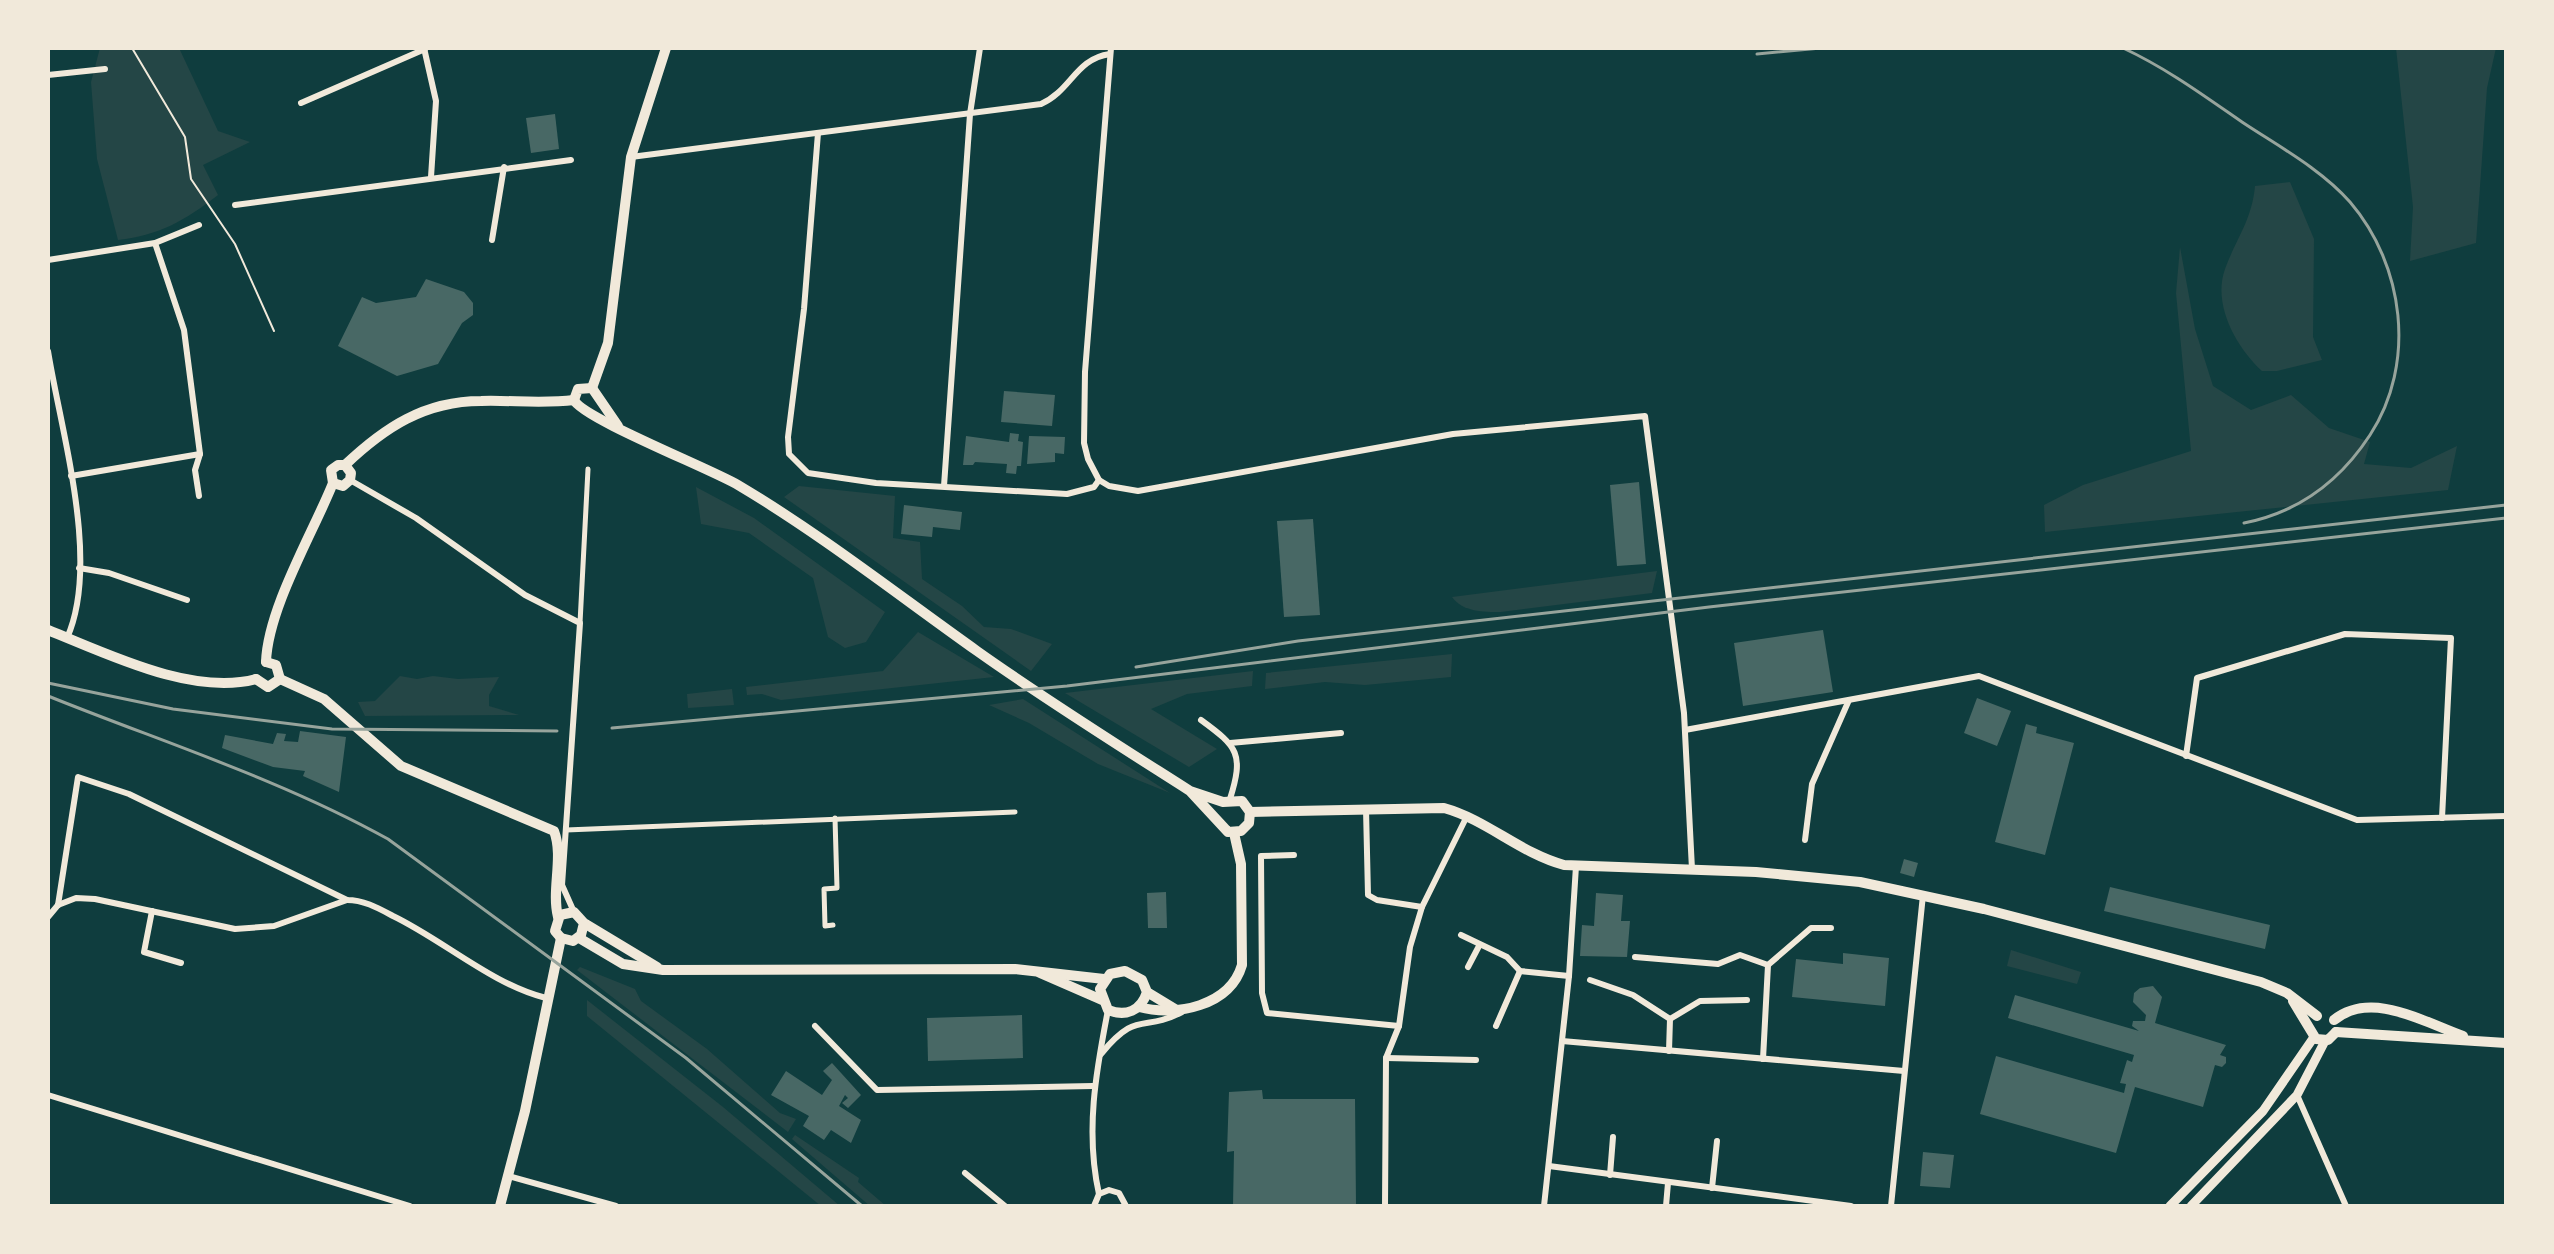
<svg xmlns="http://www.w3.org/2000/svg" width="2554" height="1254" font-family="Helvetica,sans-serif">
<rect width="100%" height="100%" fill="#0f3d3e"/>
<g fill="#244646">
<path d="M100 48H179L218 131 250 142 203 165 218 195C184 221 160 235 118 240L97 159 91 82Z"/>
<polygon points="2396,48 2496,48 2487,88 2476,243 2410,261 2413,207"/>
<path d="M2290 182 2314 239 2313 337 2322 360 2277 371H2262C2237 348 2212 305 2225 269 2236 239 2252 220 2255 186Z"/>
<polygon points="2180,247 2195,329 2213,386 2251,410 2291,395 2329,428 2370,442 2364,464 2411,468 2457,446 2448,490 2045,532 2044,505 2083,485 2191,451 2176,293"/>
<polygon points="799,486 895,496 893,538 920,542 922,579 962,606 984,627 1011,629 1052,644 1031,671 784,497"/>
<polygon points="696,487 754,518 885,612 866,642 845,648 828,637 813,578 749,533 701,524"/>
<path d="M1657 571 1652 593 1501 612C1483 612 1463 612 1452 597Z"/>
<polygon points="918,632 994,677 781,700 762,694 747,695 746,687 883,671"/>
<polygon points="1452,654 1451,677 1365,685 1325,682 1265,689 1266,673"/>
<polygon points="1253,671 1252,686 1187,694 1151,709 1217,749 1189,767 1065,693"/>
<polygon points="400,676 417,679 433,676 458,679 499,677 489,695 489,706 519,715 365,716 358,702 375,701"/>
<polygon points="732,689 734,705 688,708 687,694"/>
<polygon points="1023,699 1170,793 1098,764 1029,723 989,705"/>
<polygon points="2011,950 2081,972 2077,984 2007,966"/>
<polygon points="580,967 635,989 641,1001 707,1049 780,1113 796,1119 788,1132 577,970"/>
<polygon points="587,1000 723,1107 840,1206 821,1206 587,1016"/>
<polygon points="795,1135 859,1178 858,1182 886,1206 870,1206 792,1139"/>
</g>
<g fill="#486865">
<polygon points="555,114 559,149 531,153 526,118"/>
<polygon points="426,279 464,292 473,303 473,315 462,323 438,364 397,376 338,346 362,297 376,303 416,297"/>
<polygon points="1004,391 1055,395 1052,426 1001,422"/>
<polygon points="1010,433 1019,434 1018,441 1023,442 1021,466 1017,466 1016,474 1006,473 1007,464 975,462 973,465 963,465 966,436 1009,442"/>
<polygon points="1029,436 1065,437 1064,454 1055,453 1055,462 1027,464"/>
<polygon points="1639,482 1646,564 1617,566 1610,485"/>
<polygon points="904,505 962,512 960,530 933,527 932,537 901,534"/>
<polygon points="1313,519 1320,615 1284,617 1277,521"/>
<polygon points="1823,630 1833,692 1743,706 1734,643"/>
<polygon points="1977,698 2011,711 1997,746 1964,733"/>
<polygon points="2026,724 2037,727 2036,733 2074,743 2045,855 1995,842"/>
<polygon points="300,731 346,737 339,792 303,776 305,771 273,767 222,748 225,735 273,744 277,733 286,734 284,741 298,742"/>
<polygon points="1904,859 1918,863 1914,877 1900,873"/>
<polygon points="2110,887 2270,925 2265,949 2104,911"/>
<polygon points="1166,892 1167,928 1148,928 1147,893"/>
<polygon points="1596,893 1623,895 1621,921 1630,921 1627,957 1580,956 1582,925 1594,926"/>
<polygon points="1843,953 1889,958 1885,1006 1792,997 1796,959 1843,964"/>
<polygon points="2153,986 2162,997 2155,1023 2226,1045 2220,1055 2226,1057 2226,1063 2222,1067 2215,1065 2203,1107 2135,1087 2116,1153 1980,1114 1996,1056 2124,1093 2126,1084 2120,1083 2127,1060 2132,1062 2134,1055 2008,1018 2015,995 2139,1031 2132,1026 2133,1021 2145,1021 2146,1015 2133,1002 2134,993 2140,988"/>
<polygon points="1022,1015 1023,1058 928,1061 927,1018"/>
<polygon points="832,1063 861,1095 848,1108 842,1103 848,1098 845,1095 839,1106 861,1120 851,1143 831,1130 824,1140 803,1126 809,1116 771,1095 786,1071 822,1095 832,1080 823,1071"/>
<polygon points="1262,1090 1263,1099 1355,1099 1356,1206 1233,1206 1234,1151 1227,1152 1229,1092"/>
<polygon points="1923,1152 1954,1155 1950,1188 1920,1186"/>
</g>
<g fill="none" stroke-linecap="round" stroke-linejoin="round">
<polyline stroke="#f1e9da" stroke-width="2" points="132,48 185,137 191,179 235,244 274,331"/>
<g stroke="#f1e9da" stroke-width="5">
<polyline points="580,623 588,469"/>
<polyline points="566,830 1015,812"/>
<polyline points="833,925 825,926 824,889 837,888 835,818"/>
</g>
<g stroke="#f1e9da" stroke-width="6">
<polyline points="424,48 436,101 431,177"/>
<polyline points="48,75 105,69"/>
<polyline points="301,103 425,49"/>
<polyline points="818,133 804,309 788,437 789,454 808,473 876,483 1067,494 1094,487 1099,480 1109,486 1138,491 1453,434 1645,416 1684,713 1692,869"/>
<path d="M631 157 1041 104C1072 90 1075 59 1110 54"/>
<polyline points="235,205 571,160"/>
<polyline points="492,240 504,167"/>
<polyline points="155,243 184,330 200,454 195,470 199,496"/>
<polyline points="48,260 155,243 199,225"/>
<path d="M48 351C61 432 101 562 67 638"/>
<polyline points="71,476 200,454"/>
<polyline points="350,480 416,518 525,595 580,623 562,885 574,912"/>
<polyline points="1099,480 1088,459 1084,443 1085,372 1111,48"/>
<polyline points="944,486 970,114 980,48"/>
<polyline points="79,568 109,573 187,600"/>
<path d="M1201 720C1238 747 1244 754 1230 799"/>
<polyline points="1685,730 1979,676 2357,820 2506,816"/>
<polyline points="1230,743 1341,733"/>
<polyline points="2186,756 2197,678 2345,634 2451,638 2442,818"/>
<polyline points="1366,809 1368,895 1377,900 1422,907 1467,816"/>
<polyline points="1805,840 1812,784 1849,700"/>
<polyline points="1294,855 1261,856 1262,993 1267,1013 1399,1026"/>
<path d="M58 905 78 777 129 794 347 900C364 900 378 908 393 916 443 940 493 985 546 998"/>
<polyline points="58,905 76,898 95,899 235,929 274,926 347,900"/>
<polyline points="152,911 144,952 181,963"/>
<polyline points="48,917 58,905"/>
<polyline points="1461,935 1507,957 1520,971 1569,976"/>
<polyline points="1635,957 1718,964 1740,955 1768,965"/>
<polyline points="1468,967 1479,946"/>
<polyline points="1590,980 1633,995 1670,1019 1669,1051"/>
<polyline points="1670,1019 1700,1001 1747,1000"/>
<polyline points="815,1026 877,1090 1093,1086"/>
<polyline points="1496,1026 1520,971"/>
<polyline points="1562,1041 1904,1071"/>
<path d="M1101 1054C1138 1009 1142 1033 1182 1012"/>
<polyline points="1386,1058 1476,1060"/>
<polyline points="1763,1059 1768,965 1811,928 1831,928"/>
<polyline points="48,1095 410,1206"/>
<polyline points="2297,1095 2346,1206"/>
<polyline points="1549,1166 1851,1206"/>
<polyline points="965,1173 1005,1206"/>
<polyline points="1610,1175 1613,1137"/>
<polyline points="508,1176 616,1206"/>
<polyline points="1712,1188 1717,1141"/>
<path d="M1099 1194C1085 1132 1096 1071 1108 1010"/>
<polyline points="1094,1206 1099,1194 1109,1190 1119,1193 1126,1206"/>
<polyline points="1385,1206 1386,1058 1399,1026 1410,947 1422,907"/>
<polyline points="1544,1206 1569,976 1576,866"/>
<polyline points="1666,1206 1668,1183"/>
<polyline points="1891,1206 1923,895"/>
</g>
<g stroke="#f1e9da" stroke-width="9">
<polyline points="2170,1206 2263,1111 2314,1037"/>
<polyline points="2191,1206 2297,1095 2325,1041"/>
</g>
<g stroke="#f1e9da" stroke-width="10">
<polyline points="592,388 608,343 631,157 666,48"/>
<polyline points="592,388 618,426"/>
<path d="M574 400C582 418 711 469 738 485 822 535 898 595 977 651 1046 700 1118 745 1190 791L1223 802 1242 801 1250 812 1249 823 1241 831 1228 832 1190 791"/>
<polyline points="574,400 578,389 592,388"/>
<path d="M345 465C384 428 424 401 481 401 512 400 542 404 574 400"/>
<polyline points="333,483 343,486 350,480 351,473 345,465"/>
<polyline points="333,483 331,470 338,465 345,465"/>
<path d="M48 630C108 654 192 696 256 679"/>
<path d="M266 662C268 608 313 533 333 483"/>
<polyline points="266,662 276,665 280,679"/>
<polyline points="256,679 268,687 280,679"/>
<path d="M280 679 324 699 401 766 554 831C564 857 551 890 558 917"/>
<path d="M1250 812 1444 808C1487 820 1520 853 1564 865L1756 872 1860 882 1984 909 2261 982 2287 993 2317 1016"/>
<polyline points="584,923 581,935 573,941 561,938 555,931 560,915 574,912 584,923 657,967"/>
<polyline points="579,938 623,964 663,970 1015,969 1104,979"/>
<polyline points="1040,973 1102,1000"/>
<path d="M1147 992C1141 1011 1126 1017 1108 1010L1100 989 1110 974 1125 971 1142 980 1147 992 1175 1009"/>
<polyline points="2293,1001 2316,1039 2328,1040 2336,1032"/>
<path d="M1139 1007C1176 1017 1230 1006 1242 965L1241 864 1234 833"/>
<path d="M2334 1020C2371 990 2424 1022 2463 1036"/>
<polyline points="2336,1032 2506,1043"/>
<polyline points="500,1206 525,1111 561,938"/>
</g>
<g stroke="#97a49c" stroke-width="3">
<path d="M2123 48C2166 68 2203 95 2242 122 2278 146 2321 169 2350 202 2404 265 2417 363 2370 435 2340 481 2300 512 2244 523"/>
<polyline points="1757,54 1821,48"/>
<polyline points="1136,667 1298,641 2506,505"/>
<polyline points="48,683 173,709 332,729 557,731"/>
<path d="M48 696C162 742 280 779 388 839L686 1058 862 1206"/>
<polyline points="612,728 1067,686 1709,607 2506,518"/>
</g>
</g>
<rect width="2554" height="1254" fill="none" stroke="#f1e9da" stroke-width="100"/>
</svg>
